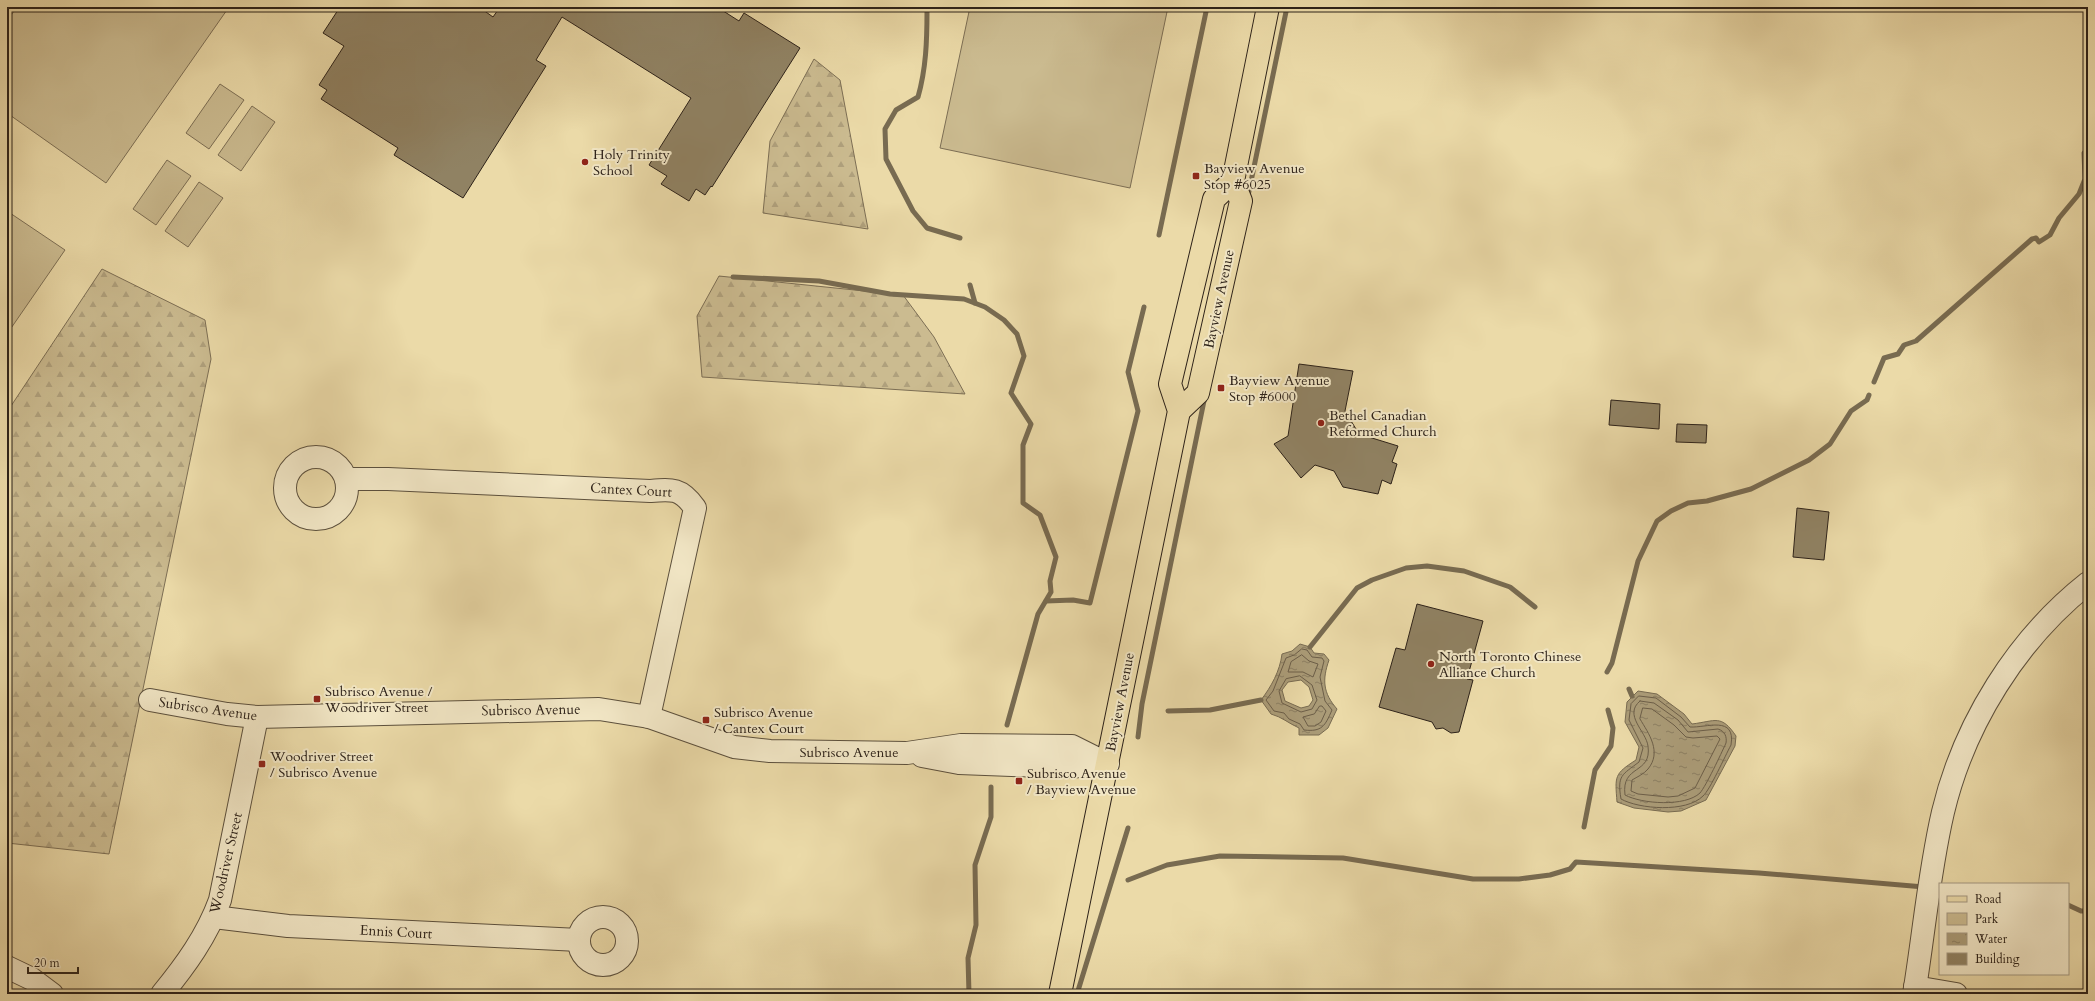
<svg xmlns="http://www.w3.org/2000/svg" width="2095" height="1001" font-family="Cardo,serif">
<defs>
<pattern id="forest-firs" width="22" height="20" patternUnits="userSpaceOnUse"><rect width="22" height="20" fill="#cbbb90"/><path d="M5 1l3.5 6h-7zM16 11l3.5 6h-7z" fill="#afa07c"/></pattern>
<pattern id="water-ripples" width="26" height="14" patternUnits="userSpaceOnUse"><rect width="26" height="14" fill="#aa9b77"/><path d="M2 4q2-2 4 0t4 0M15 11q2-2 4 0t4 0" fill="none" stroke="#8b7e61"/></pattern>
</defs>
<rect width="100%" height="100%" fill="#ebdaa8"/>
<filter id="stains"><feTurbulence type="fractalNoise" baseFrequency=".005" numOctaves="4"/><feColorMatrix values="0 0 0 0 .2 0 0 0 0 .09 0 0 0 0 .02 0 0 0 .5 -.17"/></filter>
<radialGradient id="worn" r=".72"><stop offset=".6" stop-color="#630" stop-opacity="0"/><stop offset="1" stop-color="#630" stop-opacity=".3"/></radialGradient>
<g fill="#cbbb90" stroke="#7c6e54">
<polygon points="17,7 229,7 106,183 7,113 7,21"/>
<polygon points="970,7 1168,7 1130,188 940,148"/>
<polygon points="220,84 244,100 209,149 186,133"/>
<polygon points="252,106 275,122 241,171 218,155"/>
<polygon points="167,160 191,176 156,225 133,209"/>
<polygon points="199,182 223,198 188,247 165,231"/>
<polygon points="7,211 65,250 7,334"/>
</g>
<g fill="url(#forest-firs)" stroke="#7c6e54">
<polygon points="814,59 840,80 868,229 763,213 770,141"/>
<polygon points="102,269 205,320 211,359 109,854 7,843 7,412"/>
<polygon points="719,276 903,295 934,337 965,394 702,377 697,316"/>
</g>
<g fill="url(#water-ripples)" stroke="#786b51" fill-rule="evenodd">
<path d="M1300 644 1310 647 1314 653 1324 654 1329 660C1322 680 1323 693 1337 709L1328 728 1319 735H1299V728C1288 723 1282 717 1271 714L1261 700C1271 687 1280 671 1282 654L1292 651ZM1301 680 1309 687 1313 700 1309 706 1301 708 1285 701 1282 690 1288 682Z"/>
<path d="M1638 691 1657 694 1684 714 1692 724C1716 721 1721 714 1736 736L1735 746 1706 800 1681 811 1668 812 1634 808 1617 802C1615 776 1614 774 1636 760L1639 747 1625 722 1627 702Z"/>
</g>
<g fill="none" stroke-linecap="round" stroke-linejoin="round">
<g stroke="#6c5e48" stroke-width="1">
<path d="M1302 649 1307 650 1312 657 1322 658 1324 661 1320 677 1325 701 1332 710C1325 726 1322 732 1304 730L1300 724 1289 719 1284 713 1274 711 1266 700 1273 691 1286 658 1294 655Z"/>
<polygon points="1302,655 1309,661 1318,664 1313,677 1303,672 1288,672 1291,662"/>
<polygon points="1300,676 1312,685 1317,700 1312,709 1301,712 1282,703 1279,691 1286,679"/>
<path d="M1639 696 1656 698 1681 717 1690 727C1706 728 1736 715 1731 745 1725 756 1710 790 1703 796 1686 813 1639 809 1621 799 1617 775 1622 775 1639 762L1643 748 1629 720 1631 704Z"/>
<path d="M1640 701 1654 703 1678 720 1688 732 1718 729C1725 731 1727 737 1726 743 1721 754 1706 786 1700 793 1685 807 1642 804 1625 795 1621 764 1652 775 1648 746 1646 731 1623 715 1640 701Z"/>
<polygon points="1320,706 1322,706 1326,711 1321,722 1315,726 1308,726 1303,717 1314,714"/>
<path d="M1643 708 1652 709 1674 725 1686 737 1693 738 1717 736 1720 739 1695 788 1678 796 1668 797 1638 794 1631 791 1632 780C1637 777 1644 774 1648 769 1662 752 1649 734 1640 719Z"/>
</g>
<g stroke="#786b51" stroke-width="5">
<path d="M925 7 927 11C927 41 926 69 918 97L896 110 885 129 886 159 913 211 927 228 960 238"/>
<polyline points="1248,196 1287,7"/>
<polyline points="1159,235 1207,7"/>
<polyline points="733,277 819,281 890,294 964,299 985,307 1004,320 1017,334 1024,356 1011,393 1031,424 1023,445 1023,503 1040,515 1056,557 1050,581 1051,592 1038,614 1007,725"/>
<polyline points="970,285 975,303"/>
<polyline points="1874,382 1884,358 1898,354 1904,345 1916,341 2032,239 2036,238 2039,242 2050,235 2059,218 2079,194 2085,179 2084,153 2088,149"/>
<polyline points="1046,601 1073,600 1090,603 1138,411 1128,372 1144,307"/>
<polyline points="1310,647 1357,588 1372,580 1406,568 1427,566 1464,571 1510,587 1535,607"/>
<polyline points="1607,672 1612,663 1638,561 1657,521 1671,511 1688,503 1707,501 1751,489 1809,460 1830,444 1851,411 1867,400 1869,395"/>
<polyline points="1629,689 1632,696"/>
<polyline points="1168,711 1210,710 1261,700"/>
<polyline points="1138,737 1142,704 1205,396"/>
<polyline points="1584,827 1595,770 1611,746 1613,728 1608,710"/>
<polyline points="2088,873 2088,872"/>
<polyline points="1128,880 1167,865 1220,856 1343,858 1473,879 1519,879 1550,875 1570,869 1576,862 1759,873 1924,887"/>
<polyline points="2068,905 2081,911 2088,911"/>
<polyline points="969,994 968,958 976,925 975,865 991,817 991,787"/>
<polyline points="1077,994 1128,828"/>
</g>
</g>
<g fill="#908263" stroke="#2d2219">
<polygon points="340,7 479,7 493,17 500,7 717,7 739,21 744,13 800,48 712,187 711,186 705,195 696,189 689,201 661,184 667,176 649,165 691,98 562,17 536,60 546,66 463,198 394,155 398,148 321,99 327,90 319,85 344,46 323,33"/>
<polygon points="1299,364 1353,371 1345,411 1359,434 1398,446 1392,462 1397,464 1391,484 1382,480 1378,494 1343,487 1334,471 1315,465 1301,478 1274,444 1288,436"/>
<polygon points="1611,400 1660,404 1659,429 1609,425"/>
<polygon points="1677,424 1707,425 1706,443 1676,442"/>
<polygon points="1797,508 1829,512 1824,560 1793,557"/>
<polygon points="1417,604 1483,621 1467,679 1473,680 1459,732 1451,733 1443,728 1436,729 1432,722 1379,707 1396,648 1405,650"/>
</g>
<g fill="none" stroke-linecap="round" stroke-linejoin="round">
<g stroke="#5c503d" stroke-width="24">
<g id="minor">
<circle cx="316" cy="488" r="31"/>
<path d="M346 479H388L650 491C672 489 681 488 695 508L649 717"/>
<polyline points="150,700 227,714 257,717 599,709 649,717 734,747 770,751 907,753 961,745 1072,746 1108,764"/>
<polyline points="922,756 959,763 1067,767 1107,764"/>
<circle cx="603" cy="941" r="24"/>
<polyline points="214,917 288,926 579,940"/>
<polyline points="7,967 32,979 52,994"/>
<polyline points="1915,987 1956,994"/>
<path d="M162 994C185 966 207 936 220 900L257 717"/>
<path d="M1914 994C1924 933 1929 872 1943 812 1964 724 2017 639 2088 583"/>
</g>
</g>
<g stroke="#2d2219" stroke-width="24">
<g id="major">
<polyline points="1179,411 1198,393 1241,201 1233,181 1268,7"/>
<polyline points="1060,994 1179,411 1170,384 1214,199 1233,181"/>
</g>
</g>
<use href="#minor" stroke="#f2e7c6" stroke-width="22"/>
<use href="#major" stroke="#ebdaa8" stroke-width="22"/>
</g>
<g fill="#8f2418" stroke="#f2e7c6" stroke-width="1.5">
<circle cx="585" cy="162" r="4"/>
<rect x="1192" y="172" width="8" height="8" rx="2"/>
<rect x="1217" y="384" width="8" height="8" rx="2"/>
<circle cx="1321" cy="423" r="4"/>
<circle cx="1431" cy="664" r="4"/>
<rect x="313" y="695" width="8" height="8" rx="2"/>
<rect x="702" y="716" width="8" height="8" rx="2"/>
<rect x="258" y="760" width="8" height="8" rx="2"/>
<rect x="1015" y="777" width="8" height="8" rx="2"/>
</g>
<g text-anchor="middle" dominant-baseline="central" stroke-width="4" stroke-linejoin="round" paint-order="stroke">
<g font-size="14" fill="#2d2219" stroke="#f2e7c6" text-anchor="start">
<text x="593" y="154">Holy Trinity<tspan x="593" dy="16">School</tspan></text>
<text x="1204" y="168">Bayview Avenue<tspan x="1204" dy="16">Stop #6025</tspan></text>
<text x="1229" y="380">Bayview Avenue<tspan x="1229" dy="16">Stop #6000</tspan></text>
<text x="1329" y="415">Bethel Canadian<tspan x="1329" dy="16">Reformed Church</tspan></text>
<text x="1439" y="656">North Toronto Chinese<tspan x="1439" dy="16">Alliance Church</tspan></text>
<text x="325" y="691">Subrisco Avenue /<tspan x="325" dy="16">Woodriver Street</tspan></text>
<text x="714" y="712">Subrisco Avenue<tspan x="714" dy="16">/ Cantex Court</tspan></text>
<text x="270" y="756">Woodriver Street<tspan x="270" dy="16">/ Subrisco Avenue</tspan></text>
<text x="1027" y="773">Subrisco Avenue<tspan x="1027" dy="16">/ Bayview Avenue</tspan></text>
</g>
<g font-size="14" fill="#2d2219" stroke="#f2e7c6">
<text transform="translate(1219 299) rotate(-78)">Bayview Avenue</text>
<text transform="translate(631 490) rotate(3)">Cantex Court</text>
<text transform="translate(1120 702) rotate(-79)">Bayview Avenue</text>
<text transform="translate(208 709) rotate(8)">Subrisco Avenue</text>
<text transform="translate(531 710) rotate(-1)">Subrisco Avenue</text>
<text x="849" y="752">Subrisco Avenue</text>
<text transform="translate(226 863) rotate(-77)">Woodriver Street</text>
<text transform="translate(396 932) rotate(3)">Ennis Court</text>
</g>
</g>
<rect width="2095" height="1001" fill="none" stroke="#ebdaa8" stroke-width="24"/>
<rect x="8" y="8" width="2079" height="985" fill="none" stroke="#2d2219" stroke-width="2"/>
<rect x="12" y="12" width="2071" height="977" fill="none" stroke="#2d2219"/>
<rect x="1939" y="883" width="130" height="92" fill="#f2e7c6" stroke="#a39881"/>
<rect x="1947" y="896" width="20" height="6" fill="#ebdaa8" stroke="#a39881"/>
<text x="1975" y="903" font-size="12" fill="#2d2219">Road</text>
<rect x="1947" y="913" width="20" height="12" fill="#cbbb90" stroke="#a39881"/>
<text x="1975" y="923" font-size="12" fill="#2d2219">Park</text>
<rect x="1947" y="933" width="20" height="12" fill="url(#water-ripples)" stroke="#a39881"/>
<text x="1975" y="943" font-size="12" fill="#2d2219">Water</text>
<rect x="1947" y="953" width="20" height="12" fill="#908263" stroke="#a39881"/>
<text x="1975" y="963" font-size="12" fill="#2d2219">Building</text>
<path d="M28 967v6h50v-6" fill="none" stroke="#2d2219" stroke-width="2"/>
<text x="34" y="967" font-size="12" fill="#2d2219" stroke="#f2e7c6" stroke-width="3" paint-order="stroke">20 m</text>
<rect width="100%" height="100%" filter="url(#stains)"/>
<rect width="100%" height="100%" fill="url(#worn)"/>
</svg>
